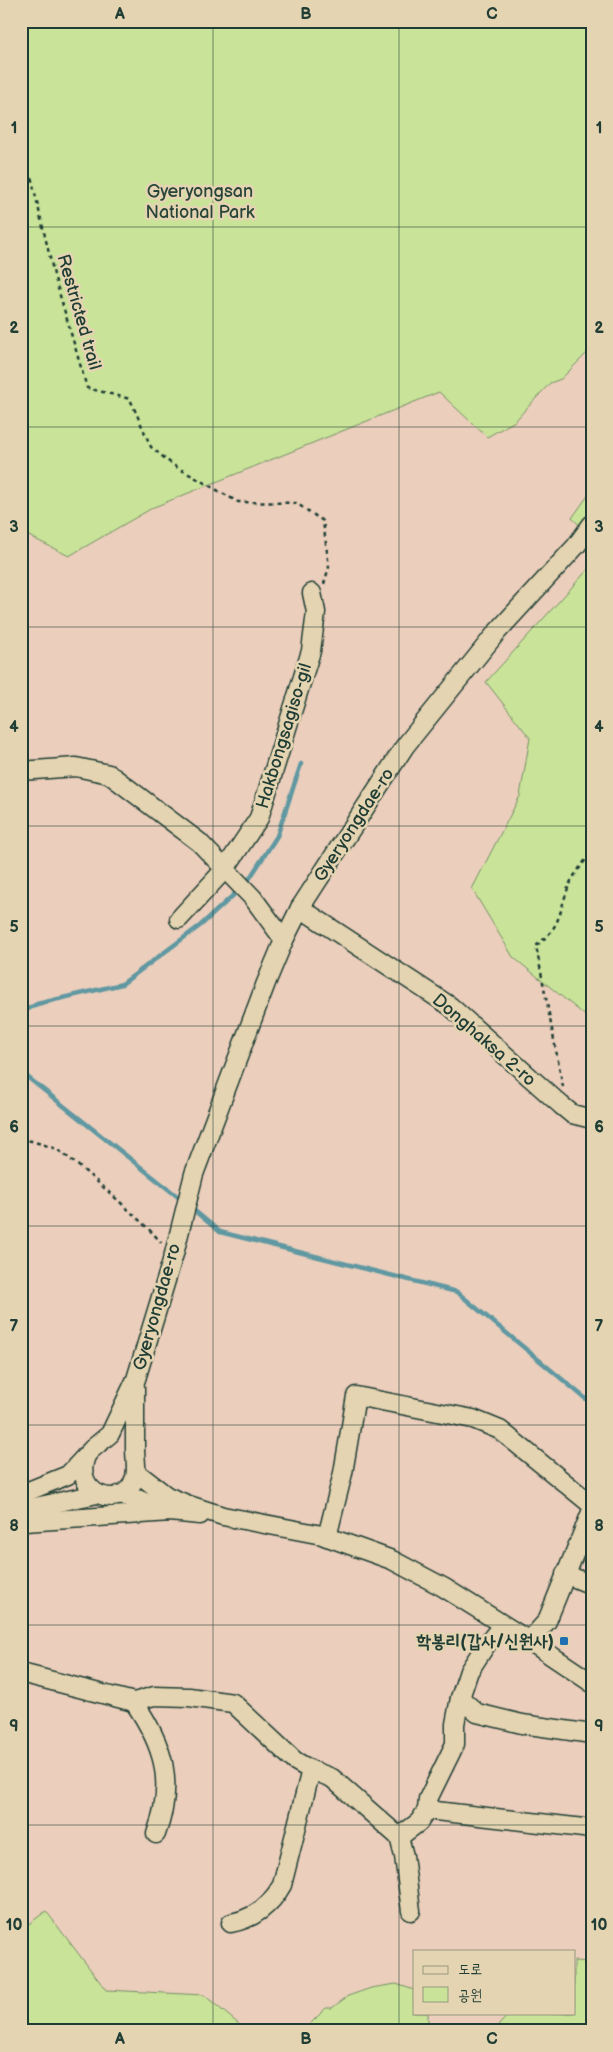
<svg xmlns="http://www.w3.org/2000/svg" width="613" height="2052" font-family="'Balsamiq Sans','Poor Story',sans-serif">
<rect width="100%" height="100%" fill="#ebcebb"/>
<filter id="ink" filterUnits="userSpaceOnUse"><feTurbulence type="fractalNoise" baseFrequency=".02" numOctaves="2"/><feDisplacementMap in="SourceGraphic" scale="10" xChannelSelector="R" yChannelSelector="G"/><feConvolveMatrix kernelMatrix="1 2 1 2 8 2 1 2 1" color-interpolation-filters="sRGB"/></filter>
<g filter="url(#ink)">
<g fill="#c9e399" stroke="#749066">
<polygon points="21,21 592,21 592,348 561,379 550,383 515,421 487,437 439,392 154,507 69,556 21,532"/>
<polygon points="592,490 592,537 572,518"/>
<polygon points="592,565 592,1021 513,957 472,889 520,796 530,738 486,682"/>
<polygon points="46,1911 106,1990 204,1995 247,2031 21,2031 21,1930"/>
<polygon points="574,1961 592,1962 592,2031 493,2031 510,2013 574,2013"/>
<polygon points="396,1984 414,1990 414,2013 428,2013 428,2031 303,2031 326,2008 332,2008 348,1996 371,1988"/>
</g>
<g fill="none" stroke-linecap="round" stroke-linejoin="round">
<g stroke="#6098a2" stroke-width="4.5">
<polyline points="246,884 277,836 301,764"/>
<polyline points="21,1013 37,1004 122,984 201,925 240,889"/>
<polyline points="21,1072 182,1200"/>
<polyline points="190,1207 220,1232 457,1292 592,1404"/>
</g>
<g stroke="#1f3d34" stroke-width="21">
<g id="minor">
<polyline points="21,771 76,767 109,774 199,842 253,898 284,940"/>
<polyline points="300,908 450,1006 561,1105 572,1114 592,1119"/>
<polyline points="179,919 225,869 259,818 311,651 316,612 312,593"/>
<path d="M86 1456C71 1494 122 1513 134 1480 138 1471 135 1459 135 1449 135 1428 135 1408 135 1387"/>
<polyline points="136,1472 167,1496 189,1505 223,1516 322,1535 392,1560 443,1587 534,1644 592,1683"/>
<polyline points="21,1494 68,1475 92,1449 110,1434 136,1379 174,1254 194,1174 266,983 284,940 300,908 405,746 497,632 576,546 592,524"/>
<polyline points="119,1495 145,1501 168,1512"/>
<polyline points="21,1510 97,1494"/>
<polyline points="21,1521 25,1522 170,1512 200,1515"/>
<polyline points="327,1537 343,1473 356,1396 473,1419 500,1430 592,1505"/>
<polyline points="565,1574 592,1585"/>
<polyline points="529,1641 547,1621 592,1510"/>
<polyline points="21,1673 134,1702 154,1696 189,1697 233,1703 295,1761 311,1770 332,1778 399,1837 404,1856 411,1911"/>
<polyline points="460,1698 477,1713 522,1724 592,1734"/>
<path d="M134 1702C164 1746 175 1782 156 1834"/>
<polyline points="427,1810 592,1829"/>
<polyline points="399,1837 419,1822 427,1810 428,1799 455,1744 455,1724 460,1698 469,1671 486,1645 502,1626"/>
<path d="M231 1923C253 1919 271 1905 282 1885L311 1770"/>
</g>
</g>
<g stroke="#1f3d34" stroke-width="2.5" stroke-dasharray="4 4" stroke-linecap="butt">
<polyline points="21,166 31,176 54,275 87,388 130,399 151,447 173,465 238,502 296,503 323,521 329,567 324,584"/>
<path d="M563 1087 536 946C561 926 558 916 568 888 572 876 584 863 592 851"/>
<path d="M21 1137C32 1142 43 1144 54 1148 66 1152 155 1232 161 1243"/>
</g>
<use href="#minor" stroke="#e5d4b1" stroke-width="18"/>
</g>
</g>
<path fill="none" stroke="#1f3d34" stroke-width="1" stroke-opacity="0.55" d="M213 21V2031M399 21V2031M21 227H592M21 427H592M21 627H592M21 826H592M21 1026H592M21 1226H592M21 1425H592M21 1625H592M21 1825H592"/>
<rect fill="#1f6fb2" stroke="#e5d4b1" stroke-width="2" x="559" y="1636" width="10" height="10" rx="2.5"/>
<g text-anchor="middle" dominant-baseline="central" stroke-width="5" stroke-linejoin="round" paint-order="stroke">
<g font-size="18" fill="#284539" stroke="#e5d4b1">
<text x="200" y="191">Gyeryongsan<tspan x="200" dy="21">National Park</tspan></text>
</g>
<g font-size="18" fill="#1f3d34" stroke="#e5d4b1">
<text transform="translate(79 312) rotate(74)">Restricted trail</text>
<text transform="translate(284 736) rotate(-73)">Hakbongsagiso-gil</text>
<text transform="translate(354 825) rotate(-57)">Gyeryongdae-ro</text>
<text transform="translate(484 1040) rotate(41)">Donghaksa 2-ro</text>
<text transform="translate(157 1307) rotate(-74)">Gyeryongdae-ro</text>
</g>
<g font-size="18" font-weight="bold" fill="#1f3d34" stroke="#e5d4b1" text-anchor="end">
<text x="554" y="1641">학봉리(갑사/신원사)</text>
</g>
</g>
<rect width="613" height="2052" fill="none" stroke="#e5d4b1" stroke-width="55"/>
<rect x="413" y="1950" width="162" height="65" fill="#e5d4b1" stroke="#96987f"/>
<rect x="423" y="1966" width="25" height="8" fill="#e5d4b1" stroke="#96987f"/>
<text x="458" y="1974" font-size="15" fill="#1f3d34">도로</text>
<rect x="423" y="1987" width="25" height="15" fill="#c9e399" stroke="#96987f"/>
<text x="458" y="2000" font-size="15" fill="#1f3d34">공원</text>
<rect x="28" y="28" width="558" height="1996" fill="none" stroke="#1f3d34" stroke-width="2"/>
<g font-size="16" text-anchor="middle" font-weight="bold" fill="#1f3d34">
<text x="120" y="19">A</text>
<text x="306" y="19">B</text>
<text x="492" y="19">C</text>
<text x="14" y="133">1</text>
<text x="599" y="133">1</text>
<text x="14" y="333">2</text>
<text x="599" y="333">2</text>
<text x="14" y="532">3</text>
<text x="599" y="532">3</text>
<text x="14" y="732">4</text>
<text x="599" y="732">4</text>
<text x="14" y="932">5</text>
<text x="599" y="932">5</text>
<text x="14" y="1132">6</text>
<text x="599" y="1132">6</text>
<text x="14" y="1331">7</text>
<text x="599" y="1331">7</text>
<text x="14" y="1531">8</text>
<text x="599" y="1531">8</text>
<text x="14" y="1731">9</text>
<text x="599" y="1731">9</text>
<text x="14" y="1930">10</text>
<text x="599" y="1930">10</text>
<text x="120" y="2044">A</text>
<text x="306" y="2044">B</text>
<text x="492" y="2044">C</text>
</g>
</svg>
